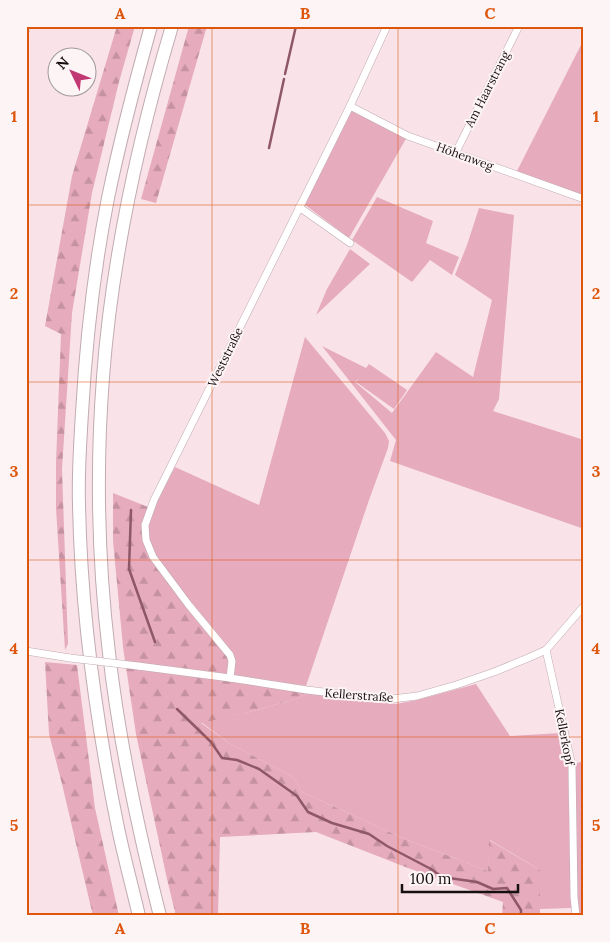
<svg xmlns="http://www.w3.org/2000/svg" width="610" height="942" font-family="Lora,serif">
<defs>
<pattern id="forest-firs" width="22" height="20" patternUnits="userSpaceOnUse" patternTransform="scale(1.25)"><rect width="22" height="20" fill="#e6abbd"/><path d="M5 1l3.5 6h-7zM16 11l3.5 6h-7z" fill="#c592a1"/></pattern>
</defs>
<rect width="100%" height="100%" fill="#f9e3e9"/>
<g fill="#e6abbd">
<polygon points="584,39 584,197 516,173"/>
<polygon points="352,110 407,137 349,238 304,204"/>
<polygon points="377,197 433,221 426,243 459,257 452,275 430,260 412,282 352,240"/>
<polygon points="479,208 514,215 499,399 493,411 584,440 584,478 582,485 584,486 584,529 390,461 396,440 322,346 366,368 369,364 407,390 394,409 356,382 359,378 355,382 392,413 436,352 473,377 492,300 455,275 467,245"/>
<polygon points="350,249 370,264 316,315 327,289"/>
<polygon points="305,337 385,433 389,441 388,448 369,500 306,686 232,676 234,657 191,603 156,556 149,539 148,526 155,503 175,467 259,505"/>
<polygon points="476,684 510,736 561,733 568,766 571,908 540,909 540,870 490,840 488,871 405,839 302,792 293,777 229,743 201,722 246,713 299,698 307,693 365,701 396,704 417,700"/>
<polygon points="584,761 584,916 579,916 577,896 574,764"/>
</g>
<g fill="url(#forest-firs)">
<polygon points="117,26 135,26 119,82 92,193 72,313 62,469 68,644 65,650 56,509 56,462 61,334 45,326 72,176"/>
<polygon points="189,26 207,26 156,203 141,199"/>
<polygon points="113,493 148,507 142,525 144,542 228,655 230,661 228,680 307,693 299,698 246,713 201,723 229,743 293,777 302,792 405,839 488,871 489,840 540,870 540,916 502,916 503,902 408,868 316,832 220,837 218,916 176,916 167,879 136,734 123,647 113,541"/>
<polygon points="45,662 77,665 95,808 119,916 93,916 62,784 49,734"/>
</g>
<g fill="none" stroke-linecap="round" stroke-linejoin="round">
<g stroke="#8f586a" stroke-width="2.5">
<polyline points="285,74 296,26"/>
<polyline points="269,148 284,79"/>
<polyline points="131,510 129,569 155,642"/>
<polyline points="177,709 211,742 222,758 237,760 259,769 297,796 308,812 332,823 369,834 387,846 431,869 442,877 477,882 493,889 507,888 521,910 521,916"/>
</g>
<g stroke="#c0abb1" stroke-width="8">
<g id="minor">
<polyline points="26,30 27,26"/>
<polyline points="350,106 408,136 584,199"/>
<polyline points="456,152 519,26"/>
<polyline points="299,207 350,243"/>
<polyline points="546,650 572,766 574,897 576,916"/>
<polyline points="26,651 70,658"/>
<polyline points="138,666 230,678 307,690 366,697 392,699 417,696 456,685 494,672 528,658 546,650 584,606"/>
<polyline points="230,678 232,661 230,655 188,604 153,557 146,540 145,525 154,500 350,106 387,26"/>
</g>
</g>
<g stroke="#c0abb1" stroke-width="14">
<g id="motorway">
<path d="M139 916C132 886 124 857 118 828 96 721 81 613 79 504 78 474 80 444 82 413 86 341 94 269 108 198 120 140 135 83 151 26"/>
<path d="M160 916C138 829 119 742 109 653 98 562 96 469 103 377 112 258 138 140 172 26"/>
</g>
</g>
<use href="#minor" stroke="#fff" stroke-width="7"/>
<use href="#motorway" stroke="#fff" stroke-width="12"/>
<g stroke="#c0abb1" stroke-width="8" stroke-linecap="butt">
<polyline id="minor-bridge" points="70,658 138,666"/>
</g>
<use href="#minor-bridge" stroke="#fff" stroke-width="7"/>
</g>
<path fill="none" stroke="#de550c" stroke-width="1" stroke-opacity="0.55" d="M212 26V916M398 26V916M26 205H584M26 382H584M26 560H584M26 737H584"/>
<g text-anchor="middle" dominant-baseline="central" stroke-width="4" stroke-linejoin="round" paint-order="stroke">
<g font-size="12" fill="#171012" stroke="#fdf4f6">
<text transform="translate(487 89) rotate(-63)">Am Haarstrang</text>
<text transform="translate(465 156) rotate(20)">Höhenweg</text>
<text transform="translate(225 357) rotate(-64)">Weststraße</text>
<text transform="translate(359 695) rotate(4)">Kellerstraße</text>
<text transform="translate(565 737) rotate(79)">Kellerkopf</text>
</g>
</g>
<rect width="610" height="942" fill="none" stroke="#fdf4f6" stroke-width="55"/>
<g transform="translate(72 72) rotate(313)"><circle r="24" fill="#fdf4f6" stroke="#a1999b"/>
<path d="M0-4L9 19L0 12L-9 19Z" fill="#c23872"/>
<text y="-8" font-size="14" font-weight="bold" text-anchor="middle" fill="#171012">N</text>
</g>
<path d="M402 884v8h116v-8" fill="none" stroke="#171012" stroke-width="2.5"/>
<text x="410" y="884" font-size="15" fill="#171012" stroke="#fdf4f6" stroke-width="4" paint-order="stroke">100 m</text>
<rect x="28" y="28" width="554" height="886" fill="none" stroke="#de550c" stroke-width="2"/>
<g font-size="16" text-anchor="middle" font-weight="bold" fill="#de550c">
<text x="120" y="19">A</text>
<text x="305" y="19">B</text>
<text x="490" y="19">C</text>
<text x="14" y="122">1</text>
<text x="596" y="122">1</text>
<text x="14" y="299">2</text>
<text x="596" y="299">2</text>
<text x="14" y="477">3</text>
<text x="596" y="477">3</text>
<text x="14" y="654">4</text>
<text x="596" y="654">4</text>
<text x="14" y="831">5</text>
<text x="596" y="831">5</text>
<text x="120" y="934">A</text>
<text x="305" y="934">B</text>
<text x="490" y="934">C</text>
</g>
</svg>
